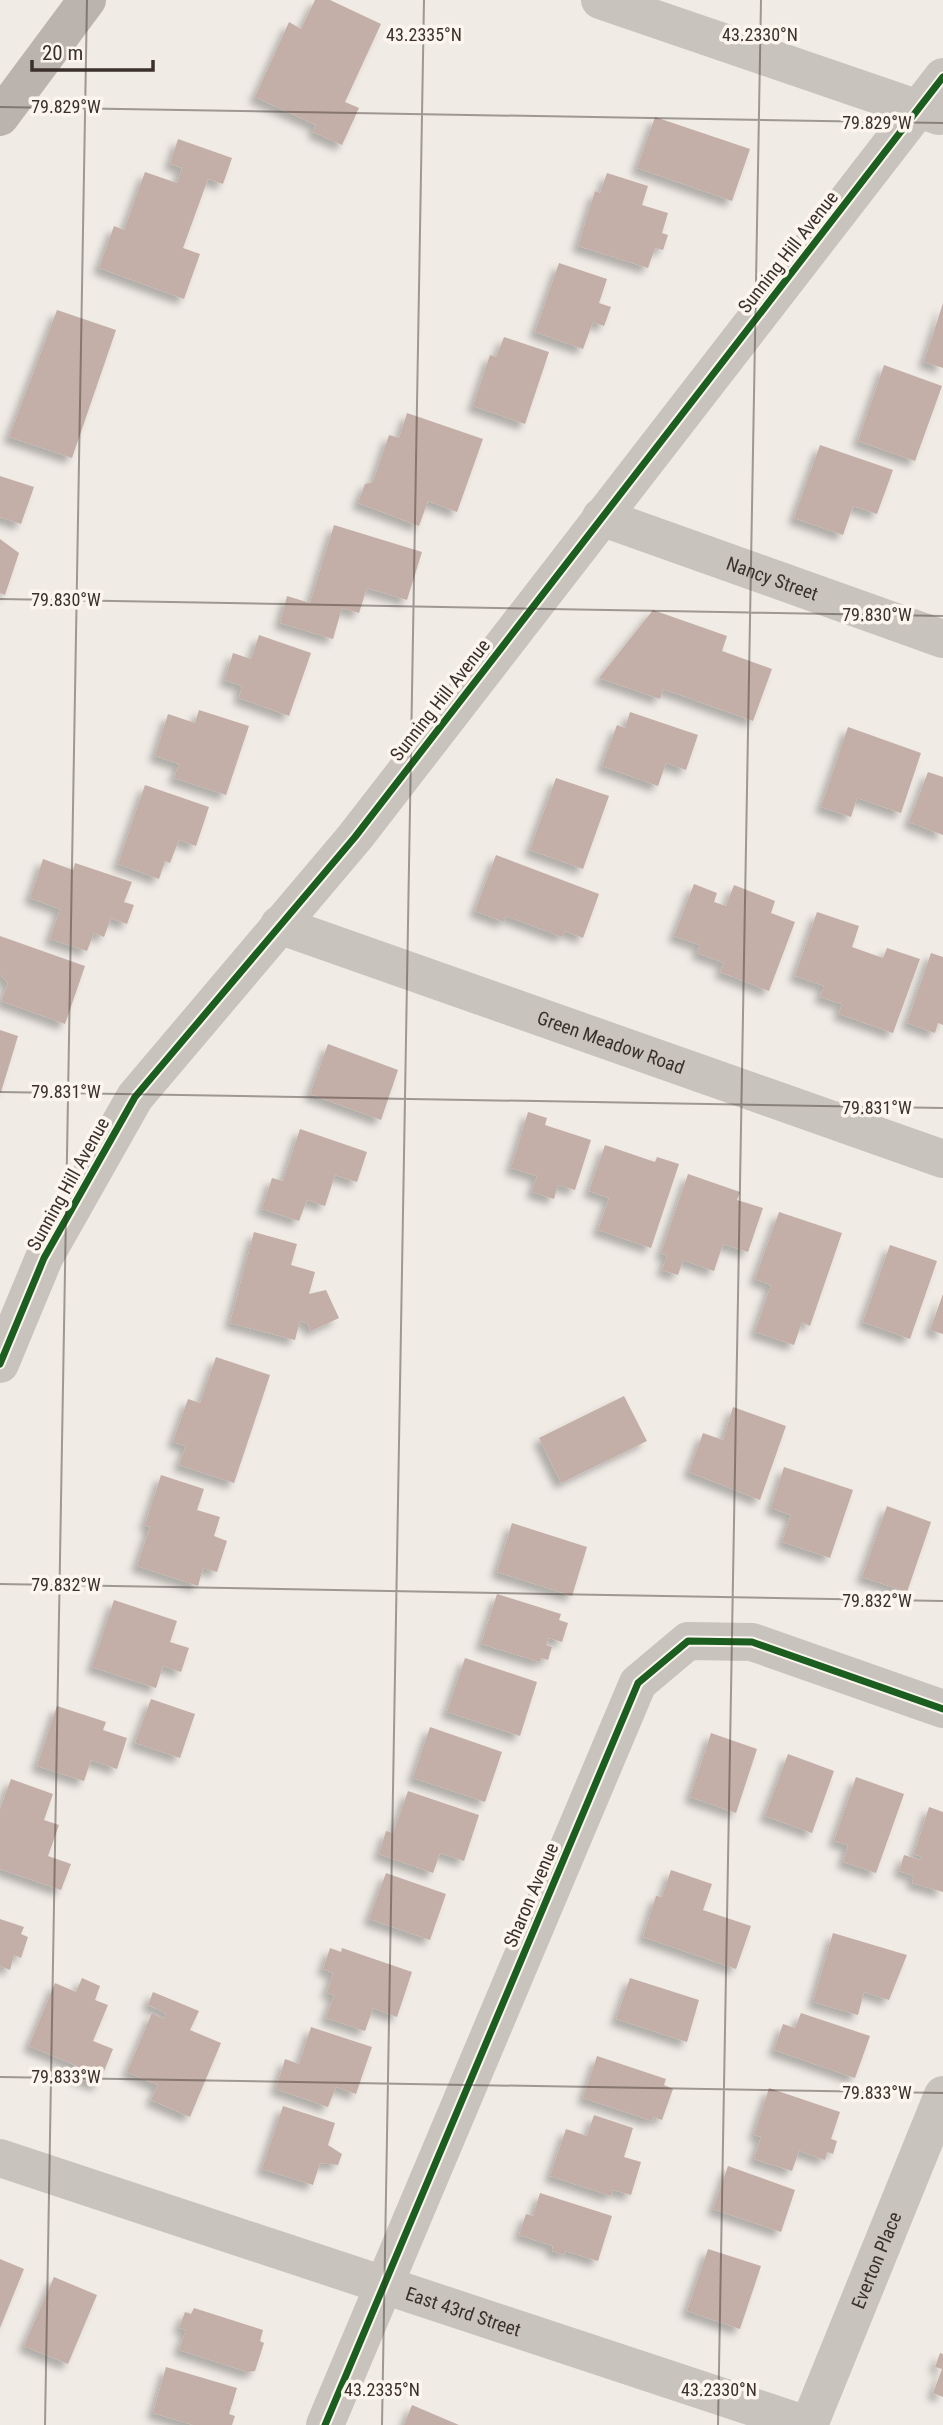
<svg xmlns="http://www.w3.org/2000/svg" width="943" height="2425" font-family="'Roboto Condensed',sans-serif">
<defs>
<filter id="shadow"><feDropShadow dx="-6" dy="6" stdDeviation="3.5" flood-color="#0004"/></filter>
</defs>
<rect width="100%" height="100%" fill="#f0ebe5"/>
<g fill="#c3afa7" filter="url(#shadow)">
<polygon points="315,0 330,0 381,24 345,102 359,108 342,145 313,132 316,125 255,97 289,22 301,29"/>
<polygon points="655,117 750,149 732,201 637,168"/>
<polygon points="178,139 232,158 223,184 208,179 183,248 200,254 184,299 99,268 114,226 124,230 145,172 177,183 182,168 170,164"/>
<polygon points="607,173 648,186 642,205 668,213 662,233 668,235 663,250 655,248 648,268 578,246 595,191 600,193"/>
<polygon points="559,263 607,279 599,303 611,307 604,326 593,322 583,349 535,332"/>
<polygon points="943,303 943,368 924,362"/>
<polygon points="57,310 116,330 72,458 9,437"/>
<polygon points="504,337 549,352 525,424 473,406 490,355 496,357"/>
<polygon points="884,365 942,386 915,461 858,441"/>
<polygon points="407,413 483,439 457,512 428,501 419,526 358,503 365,484 373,482 389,435 399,438"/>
<polygon points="820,445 893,470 877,514 853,506 843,535 794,518"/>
<polygon points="0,476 34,487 21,524 0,517"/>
<polygon points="334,525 422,552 407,600 367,588 359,613 342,608 333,639 280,623 287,596 310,603"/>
<polygon points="0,539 19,553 5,595 0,593"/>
<polygon points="653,610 727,636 722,651 772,669 753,721 663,689 660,699 599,678"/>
<polygon points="259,635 311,653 289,716 239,698 242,686 225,680 233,653 251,659"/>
<polygon points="199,710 249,726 226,795 174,778 179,764 155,756 168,714 195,723"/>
<polygon points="630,712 698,735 686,770 666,763 658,786 602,766 617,725 625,728"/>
<polygon points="848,727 921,753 901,813 857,798 851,817 821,807"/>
<polygon points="928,772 943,777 943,835 909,822"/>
<polygon points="556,778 609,796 583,869 530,850"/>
<polygon points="145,785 209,807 196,846 179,840 170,863 165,861 159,879 118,864"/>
<polygon points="496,855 599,894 583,938 565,931 562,937 506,916 504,922 475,911"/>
<polygon points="43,859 73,870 75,863 132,882 124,902 134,905 127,924 111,918 104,937 94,933 87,951 50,939 60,909 30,898"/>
<polygon points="694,884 717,893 714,902 726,906 734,885 775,901 771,913 795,922 769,991 720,972 724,963 697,953 700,945 674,936"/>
<polygon points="817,912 859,926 852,947 883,958 887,948 920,959 893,1033 839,1014 842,1004 820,997 824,986 795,976"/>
<polygon points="0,936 85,966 65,1024 1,1001 8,983 0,975"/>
<polygon points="931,953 943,957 943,1025 938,1023 935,1033 907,1023"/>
<polygon points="0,1030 18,1036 1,1092 0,1092"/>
<polygon points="328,1044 398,1070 381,1120 310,1094"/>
<polygon points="528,1112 547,1118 545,1125 591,1140 575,1190 558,1185 554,1199 532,1192 537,1176 511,1168"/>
<polygon points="300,1129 367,1152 357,1182 335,1175 325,1206 307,1200 299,1221 262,1209 272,1178 283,1181"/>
<polygon points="605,1145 655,1162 657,1157 679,1164 651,1248 598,1230 609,1198 589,1191"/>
<polygon points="688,1174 740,1192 737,1200 763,1208 748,1252 723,1244 714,1271 683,1260 678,1275 662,1270 667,1256 661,1253"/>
<polygon points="779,1212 842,1233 810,1326 802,1322 794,1345 755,1332 771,1285 755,1279"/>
<polygon points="254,1232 297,1244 291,1265 315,1272 309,1294 326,1290 339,1318 311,1331 307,1323 300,1321 295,1340 230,1323"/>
<polygon points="890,1245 937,1261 910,1339 863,1322"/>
<polygon points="943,1294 943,1334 930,1330"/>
<polygon points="216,1357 270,1375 234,1483 179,1465 186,1446 173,1442 188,1399 200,1403"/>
<polygon points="624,1396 647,1441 561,1483 539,1438"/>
<polygon points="733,1407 786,1426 760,1500 689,1472 703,1433 723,1440"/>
<polygon points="784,1467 853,1490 830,1558 782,1542 791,1515 771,1508"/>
<polygon points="161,1475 204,1489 197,1510 220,1517 214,1536 227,1541 217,1572 203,1568 198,1586 137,1566 150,1527 145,1525"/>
<polygon points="887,1506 931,1522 907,1592 862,1577"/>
<polygon points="512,1523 587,1547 572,1596 497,1572"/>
<polygon points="497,1594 561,1614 559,1620 568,1623 562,1642 549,1638 546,1645 552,1647 548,1660 541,1658 540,1662 481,1644"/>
<polygon points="114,1600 177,1621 170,1642 189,1648 181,1672 163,1666 156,1688 92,1667"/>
<polygon points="465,1658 537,1682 520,1736 447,1712"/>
<polygon points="151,1699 195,1714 180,1758 135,1743"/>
<polygon points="57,1706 106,1722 103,1730 127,1738 117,1769 91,1760 84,1781 37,1766"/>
<polygon points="430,1727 502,1752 485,1802 413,1778"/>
<polygon points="711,1733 757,1749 736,1813 690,1797"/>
<polygon points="788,1754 834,1771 812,1833 765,1816"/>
<polygon points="856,1777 904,1794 876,1873 843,1862 848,1845 834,1841"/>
<polygon points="11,1779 53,1794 44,1820 59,1825 48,1856 71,1864 61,1890 0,1869 0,1809"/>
<polygon points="408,1791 479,1815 464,1861 440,1853 433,1873 379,1854 386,1831 393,1833"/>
<polygon points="929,1807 943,1812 943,1892 912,1883 914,1876 899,1871 904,1855 920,1860 922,1857 914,1854"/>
<polygon points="671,1870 712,1884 703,1910 751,1926 736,1969 643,1937 656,1896 662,1897"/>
<polygon points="386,1873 446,1894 430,1940 369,1919"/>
<polygon points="0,1919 24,1927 21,1934 28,1937 21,1958 14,1955 10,1970 0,1966"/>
<polygon points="833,1933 907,1955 889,2000 864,1992 858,2015 813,2002"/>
<polygon points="330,1948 341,1952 342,1948 412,1972 397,2017 373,2008 365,2031 326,2018 334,1995 327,1993 333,1973 323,1969"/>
<polygon points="82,1978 100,1986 95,2000 108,2005 93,2041 113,2049 98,2086 74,2076 77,2066 29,2046 55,1983 76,1992"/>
<polygon points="630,1978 699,2000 687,2042 616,2019"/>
<polygon points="153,1992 199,2011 190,2030 221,2043 190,2117 151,2100 158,2085 127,2072 152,2013 164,2019 166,2013 148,2005"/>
<polygon points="801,2013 870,2036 855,2078 774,2050 783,2024 795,2028"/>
<polygon points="311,2027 372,2047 356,2094 336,2087 328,2107 276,2089 285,2059 299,2064"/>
<polygon points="597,2056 666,2079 664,2085 673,2089 662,2120 653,2117 652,2121 583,2098"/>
<polygon points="769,2088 840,2112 831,2139 837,2141 833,2154 827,2152 825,2160 799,2151 792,2171 754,2159 761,2137 754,2135"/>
<polygon points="283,2106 335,2123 328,2145 342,2154 338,2165 320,2163 313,2185 262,2169"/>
<polygon points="594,2115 633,2128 624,2157 641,2162 631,2195 613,2190 611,2196 550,2176 566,2129 587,2136"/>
<polygon points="728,2166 795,2190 781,2232 713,2209"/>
<polygon points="540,2193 612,2216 598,2261 565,2251 564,2255 552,2251 553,2246 519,2235 526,2214 533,2216"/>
<polygon points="708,2249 761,2266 740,2329 687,2311"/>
<polygon points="0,2259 24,2269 0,2328"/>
<polygon points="54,2277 97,2295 68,2364 24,2346"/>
<polygon points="194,2308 263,2330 260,2341 264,2343 255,2371 247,2372 179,2350 186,2330 179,2328 185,2312 191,2314"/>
<polygon points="940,2353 943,2354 943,2397 933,2393 942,2369 935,2367"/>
<polygon points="166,2367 237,2388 229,2414 235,2416 232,2425 193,2425 153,2413"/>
<polygon points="412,2405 459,2425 404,2425"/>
</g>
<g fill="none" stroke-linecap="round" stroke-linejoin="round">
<g stroke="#c9c3be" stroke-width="38">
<polyline points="600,0 939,116"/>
<path id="s1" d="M601 517 943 639"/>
<path id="s2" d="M279 925 943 1159"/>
<polyline points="0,1364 44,1258 135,1097 355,837 943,77"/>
<path id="s3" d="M0 2158 807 2425"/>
<polyline points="325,2425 638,1683 688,1641 752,1642 943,1709"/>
<path id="s4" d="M809 2425 943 2095"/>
</g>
<polyline stroke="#bab3ae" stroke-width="38" points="0,117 87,0"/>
<g stroke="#fbf5ee" stroke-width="11">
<g id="cycleway">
<polyline points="0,1364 44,1258 135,1097 355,837 943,77"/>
<polyline points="325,2425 638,1683 688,1641 752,1642 943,1709"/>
</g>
</g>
<use href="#cycleway" stroke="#1b5e20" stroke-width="7"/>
</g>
<path fill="none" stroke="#3b302b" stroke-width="2" stroke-opacity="0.45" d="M0 107 943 123M0 599 943 616M0 1092 943 1108M0 1584 943 1601M0 2077 943 2093M45 2425 87 0M382 2425 424 0M718 2425 761 0"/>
<g text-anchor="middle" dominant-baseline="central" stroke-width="7" stroke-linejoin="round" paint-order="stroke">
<g font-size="19" fill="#3b302b" stroke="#fbf5ee">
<text transform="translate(788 252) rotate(-52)">Sunning Hill Avenue</text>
<text stroke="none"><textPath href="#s1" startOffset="182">Nancy Street</textPath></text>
<text transform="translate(440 700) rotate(-52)">Sunning Hill Avenue</text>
<text stroke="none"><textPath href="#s2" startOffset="352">Green Meadow Road</textPath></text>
<text transform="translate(68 1184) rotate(-61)">Sunning Hill Avenue</text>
<text transform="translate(531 1895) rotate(-67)">Sharon Avenue</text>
<text stroke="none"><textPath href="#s4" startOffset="178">Everton Place</textPath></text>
<text stroke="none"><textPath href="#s3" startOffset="488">East 43rd Street</textPath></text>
</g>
</g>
<g font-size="18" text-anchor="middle" fill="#3b302b" stroke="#fbf5ee" stroke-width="7" stroke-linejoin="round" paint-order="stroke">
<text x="424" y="41">43.2335°N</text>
<text x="760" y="41">43.2330°N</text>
<text x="66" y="113">79.829°W</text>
<text x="877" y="129">79.829°W</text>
<text x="66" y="606">79.830°W</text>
<text x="877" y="621">79.830°W</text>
<text x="66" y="1098">79.831°W</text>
<text x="877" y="1114">79.831°W</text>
<text x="66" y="1591">79.832°W</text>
<text x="877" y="1607">79.832°W</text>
<text x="66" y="2083">79.833°W</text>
<text x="877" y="2099">79.833°W</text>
<text x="382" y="2396">43.2335°N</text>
<text x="719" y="2396">43.2330°N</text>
</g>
<path d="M32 60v10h121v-10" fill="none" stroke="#3b302b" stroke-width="3.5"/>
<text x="42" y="60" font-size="21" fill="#3b302b" stroke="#fbf5ee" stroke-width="5" paint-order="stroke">20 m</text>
</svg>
